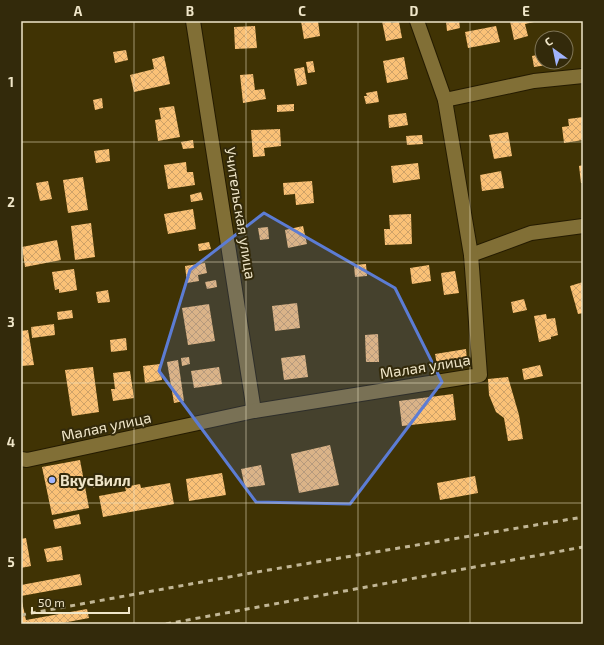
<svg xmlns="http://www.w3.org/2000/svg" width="604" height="645" font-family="'Exo 2',sans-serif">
<defs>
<pattern id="building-cross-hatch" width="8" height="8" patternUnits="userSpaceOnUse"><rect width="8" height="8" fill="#fac176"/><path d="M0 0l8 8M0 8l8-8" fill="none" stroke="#cea268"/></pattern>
</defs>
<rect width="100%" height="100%" fill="#403304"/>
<g fill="url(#building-cross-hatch)">
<polygon points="301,21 318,21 320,36 304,39"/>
<polygon points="382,21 391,21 391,23 399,22 402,38 386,41"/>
<polygon points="446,21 459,21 460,28 447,31"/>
<polygon points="510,21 534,21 534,22 525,24 528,36 514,40"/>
<polygon points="255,26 257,48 235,49 234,27"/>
<polygon points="496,26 500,42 468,48 465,32"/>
<polygon points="126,50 128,60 115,63 113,52"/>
<polygon points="542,54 542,62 546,62 547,65 534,67 532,56"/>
<polygon points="164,56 170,84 134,92 130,75 154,69 152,59"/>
<polygon points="404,57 408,79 387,83 383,61"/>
<polygon points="313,61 315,72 308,73 306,62"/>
<polygon points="304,67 307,84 297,86 294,69"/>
<polygon points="253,74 255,90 264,89 266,99 243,103 240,75"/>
<polygon points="377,91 379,102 366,104 364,96 367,96 366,93"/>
<polygon points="102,98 103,108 95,110 93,100"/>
<polygon points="294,104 294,111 277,112 277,105"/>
<polygon points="174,106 180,137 158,141 155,120 161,119 159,108"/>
<polygon points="406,113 408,125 389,128 388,115"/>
<polygon points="583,117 583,140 564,143 562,127 569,126 568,119"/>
<polygon points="280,129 281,146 264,148 265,156 253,157 251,130"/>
<polygon points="508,132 512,156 494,159 489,135"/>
<polygon points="422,135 423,144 407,145 406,136"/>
<polygon points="193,140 194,148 183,149 181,142"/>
<polygon points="109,149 110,161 96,163 94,151"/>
<polygon points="186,162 187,172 193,172 195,185 168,189 164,165"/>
<polygon points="418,163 420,179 393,183 391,166"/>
<polygon points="583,165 583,183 581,183 579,166"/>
<polygon points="501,171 504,188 482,191 480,175"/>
<polygon points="83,177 88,210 68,213 63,180"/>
<polygon points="238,179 239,186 229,187 229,180"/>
<polygon points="48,181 52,199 40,201 36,183"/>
<polygon points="312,181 314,203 296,205 295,194 284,195 283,183"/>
<polygon points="201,192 203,200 191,202 190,195"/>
<polygon points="193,209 196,229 168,234 164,214"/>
<polygon points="411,214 412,244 385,245 384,229 390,229 389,215"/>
<polygon points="91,223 95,257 75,260 71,226"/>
<polygon points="303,226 307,244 288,248 285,230"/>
<polygon points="268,227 269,239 260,240 258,228"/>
<polygon points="57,240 61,260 25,267 22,247"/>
<polygon points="209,242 211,249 199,251 198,244"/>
<polygon points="205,263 207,273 198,275 199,281 187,283 185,266"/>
<polygon points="366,264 367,276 355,277 354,265"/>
<polygon points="429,265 431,281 412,284 410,268"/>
<polygon points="74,269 77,290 59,293 59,289 55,290 52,272"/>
<polygon points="455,271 459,293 444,295 441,273"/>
<polygon points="216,280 217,287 207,289 205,282"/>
<polygon points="583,282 583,313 578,314 570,286"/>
<polygon points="108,290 110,302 98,303 96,292"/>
<polygon points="524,299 527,310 513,313 511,302"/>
<polygon points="297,303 300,328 275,331 272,306"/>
<polygon points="209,304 215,341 188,345 182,308"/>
<polygon points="72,310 73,318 58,320 57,312"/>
<polygon points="546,314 547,319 555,318 558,335 551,337 551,339 539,342 534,316"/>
<polygon points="54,324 55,335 32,338 31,327"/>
<polygon points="28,330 34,365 21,366 21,331"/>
<polygon points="378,334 379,362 366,362 365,335"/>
<polygon points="126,338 127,350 111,352 110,340"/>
<polygon points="466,349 467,360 437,365 435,354"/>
<polygon points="305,355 308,377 284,380 281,358"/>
<polygon points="189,357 190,364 182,366 181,358"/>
<polygon points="178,360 184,401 174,403 167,362"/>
<polygon points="160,364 162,380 145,383 143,366"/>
<polygon points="540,365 543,376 524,380 522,369"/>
<polygon points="93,367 99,412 72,416 65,370"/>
<polygon points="219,367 222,384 194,388 191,371"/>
<polygon points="130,371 134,398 113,401 111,389 115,389 113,373"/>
<polygon points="508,377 519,415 523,439 508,441 504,418 496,412 489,395 488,379"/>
<polygon points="453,394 456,420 402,426 399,401"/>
<polygon points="330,445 339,485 299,493 291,454"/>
<polygon points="80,460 89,508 52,515 42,467"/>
<polygon points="261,465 265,485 245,488 241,469"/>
<polygon points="222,473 226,495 189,501 186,479"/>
<polygon points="475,476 478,493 440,500 437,483"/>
<polygon points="100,477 101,487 93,488 92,478"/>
<polygon points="170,483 174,504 103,517 99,496 126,491 125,487 140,484 141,488"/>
<polygon points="79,514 81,524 55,529 53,520"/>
<polygon points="26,538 31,566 21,568 21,539"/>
<polygon points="61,546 63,560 47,562 44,549"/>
<polygon points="80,574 82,585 21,596 21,585"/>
<polygon points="21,597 26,620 87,609 89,618 57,624 21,624"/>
</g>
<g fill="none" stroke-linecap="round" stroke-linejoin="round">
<g stroke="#241b00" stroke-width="16">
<g id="minor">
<polyline points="193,21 254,411"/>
<polyline points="445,100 534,81 583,76"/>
<polyline points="471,255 531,233 583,226"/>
<polyline points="21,459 27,460 254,411 480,375 471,255 445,100 417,21"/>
</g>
</g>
<use href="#minor" stroke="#816f36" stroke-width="14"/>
<g stroke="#c1b695" stroke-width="3" stroke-dasharray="5 5" stroke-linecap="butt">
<polyline points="21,615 251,573 583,517"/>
<polyline points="166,624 583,547"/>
</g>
</g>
<path fill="#5c7cd4" fill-opacity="0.2" stroke="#5c7cd4" stroke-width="3" stroke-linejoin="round" d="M264 213 395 288 442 382 350 504 256 502 159 371 190 270Z"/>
<path fill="none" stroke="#f0e6c9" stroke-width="1" stroke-opacity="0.55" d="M134 21V624M246 21V624M358 21V624M470 21V624M21 142H583M21 262H583M21 383H583M21 503H583"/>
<circle fill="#a0b3fd" stroke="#332a0b" stroke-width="1.5" cx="52" cy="480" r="4"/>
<g text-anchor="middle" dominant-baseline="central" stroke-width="4" stroke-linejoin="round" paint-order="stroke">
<g font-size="15" fill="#f0e6c9" stroke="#332a0b">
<text transform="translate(241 213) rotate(81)">Учительская улица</text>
<text transform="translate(425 366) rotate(-9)">Малая улица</text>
<text transform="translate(106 426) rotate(-12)">Малая улица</text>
</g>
<g font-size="15" font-weight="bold" fill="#f0e6c9" stroke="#332a0b" text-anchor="start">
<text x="60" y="480">ВкусВилл</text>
</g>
</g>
<rect width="604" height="645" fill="none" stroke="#332a0b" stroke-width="44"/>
<g transform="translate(554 50) rotate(327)"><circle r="19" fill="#332a0b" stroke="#7f7557"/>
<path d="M0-3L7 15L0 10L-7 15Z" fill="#a0b3fd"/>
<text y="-6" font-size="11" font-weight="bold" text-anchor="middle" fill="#f0e6c9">С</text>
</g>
<path d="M32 607v6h97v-6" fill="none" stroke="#f0e6c9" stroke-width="2"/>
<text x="38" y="607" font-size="12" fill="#f0e6c9" stroke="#332a0b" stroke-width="3" paint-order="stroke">50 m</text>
<rect x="22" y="22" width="560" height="601" fill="none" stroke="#f0e6c9" stroke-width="1.5"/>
<g font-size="13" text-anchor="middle" font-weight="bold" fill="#f0e6c9">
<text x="78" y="16">A</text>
<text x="190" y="16">B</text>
<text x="302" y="16">C</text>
<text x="414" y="16">D</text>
<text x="526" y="16">E</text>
<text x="11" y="87">1</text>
<text x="11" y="207">2</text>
<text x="11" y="327">3</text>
<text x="11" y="447">4</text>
<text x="11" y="567">5</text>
</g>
</svg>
